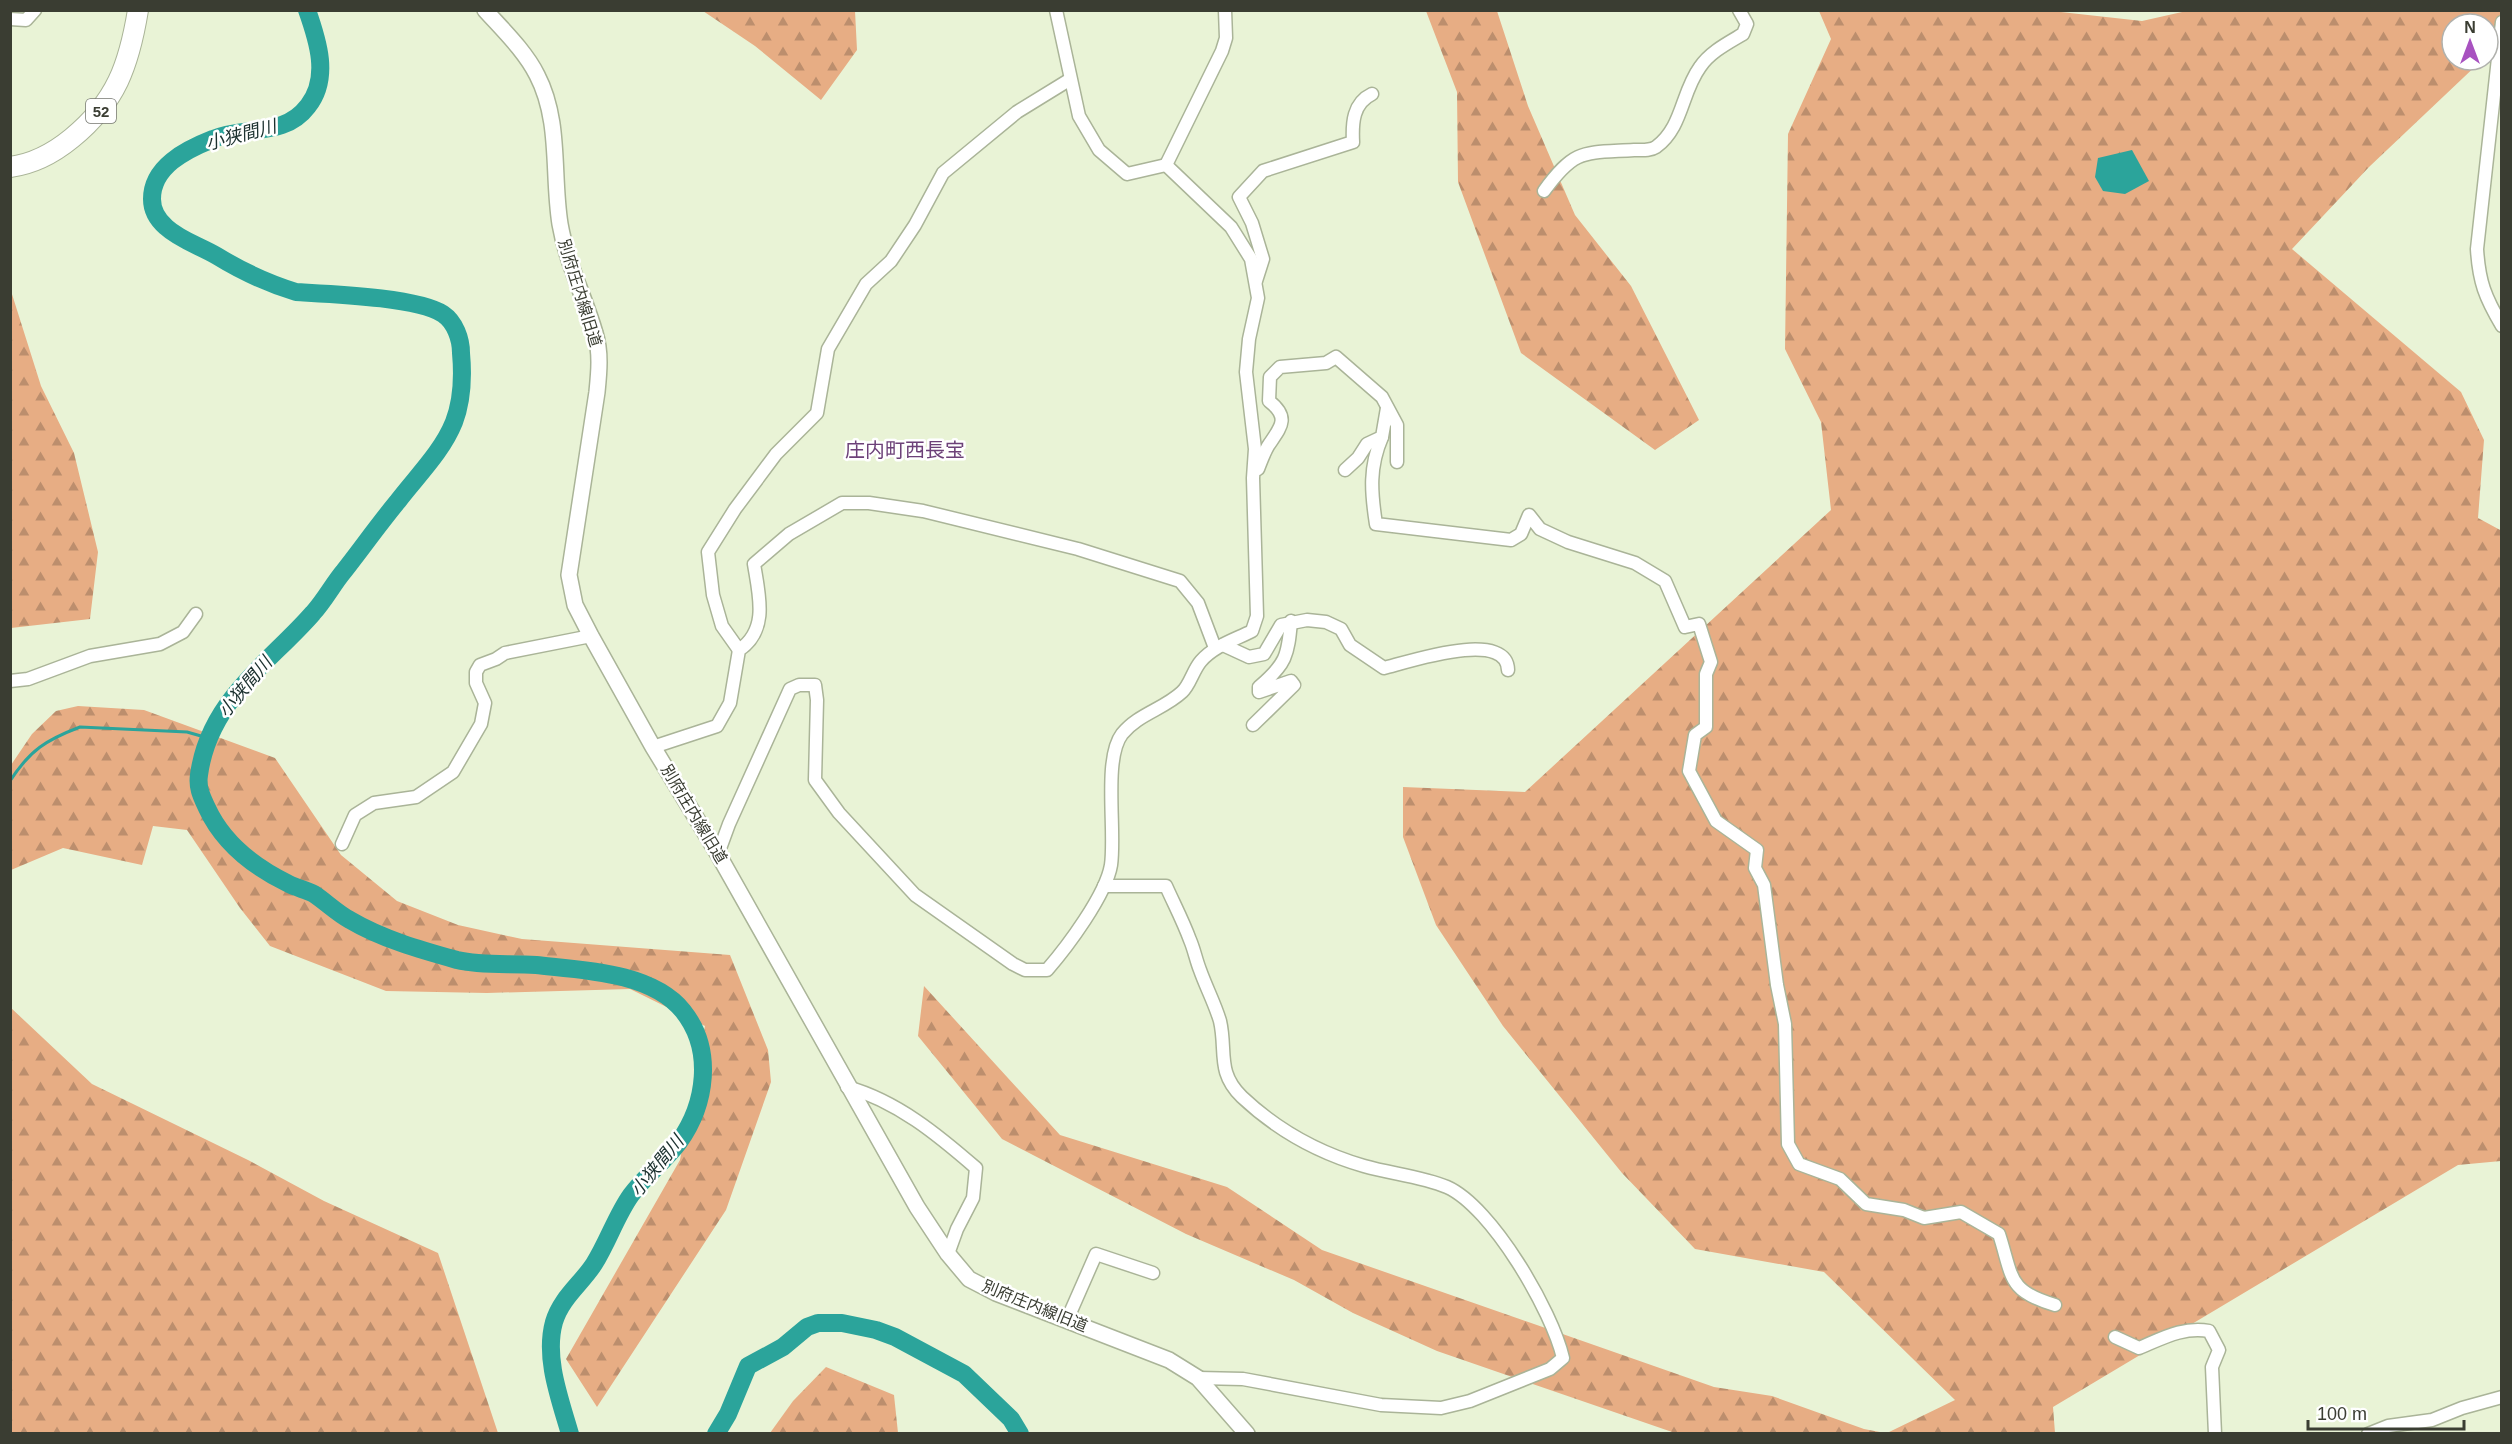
<svg xmlns="http://www.w3.org/2000/svg" width="2512" height="1444" font-family="Helvetica,'Noto Sans JP',sans-serif">
<defs>
<pattern id="forest-firs" width="22" height="20" patternUnits="userSpaceOnUse" patternTransform="scale(1.5)"><rect width="22" height="20" fill="#e7ad84"/><path d="M5 1l3.5 6h-7zM16 11l3.5 6h-7z" fill="#bc8e6d"/></pattern>
</defs>
<rect width="100%" height="100%" fill="#e9f3d6"/>
<g fill="url(#forest-firs)">
<polygon points="2043,10 2142,21 2191,10 2501,11 2501,42 2488,55 2488,24 2452,24 2452,60 2482,60 2369,167 2292,249 2461,392 2484,440 2478,518 2502,531 2501,1161 2458,1165 2053,1407 2055,1433 1887,1433 1955,1400 1824,1272 1695,1249 1622,1173 1503,1026 1436,925 1403,837 1403,787 1525,792 1831,510 1821,422 1785,349 1788,134 1831,39 1819,11"/>
<polygon points="703,11 855,11 857,50 821,100 755,46"/>
<polygon points="1426,11 1497,11 1528,106 1575,215 1631,286 1699,420 1655,450 1521,353 1458,182 1457,92"/>
<polygon points="11,291 41,386 74,453 98,552 90,619 11,628"/>
<polygon points="78,706 144,710 275,758 341,855 397,901 458,925 522,939 730,955 768,1050 771,1082 726,1210 597,1407 566,1359 680,1160 705,1026 630,989 487,993 386,991 270,946 240,908 187,830 153,826 142,865 63,848 11,870 11,765 32,734 56,711"/>
<polygon points="924,986 1060,1135 1227,1187 1322,1250 1714,1387 1772,1396 1864,1429 1885,1433 1675,1433 1437,1351 1353,1313 1294,1280 1186,1234 1002,1139 918,1036"/>
<polygon points="10,1007 92,1084 248,1160 324,1201 438,1253 498,1433 11,1433"/>
<polygon points="826,1367 894,1395 898,1433 770,1433 793,1401"/>
</g>
<polygon fill="#2ba49b" points="2132,150 2149,181 2125,194 2103,191 2095,177 2098,158"/>
<g fill="none" stroke-linecap="round" stroke-linejoin="round">
<path stroke="#2ba49b" stroke-width="3" d="M10 781C30 750 46 740 80 727L187 732 208 738"/>
<g stroke="#2ba49b" stroke-width="18">
<path d="M307 10C318 41 330 78 308 106 284 138 246 125 213 139 185 150 152 167 152 199 152 210 158 220 166 227 180 240 200 246 217 256 243 272 267 283 296 292 329 294 417 297 443 314 455 322 461 339 461 353 463 375 462 401 454 422 442 452 417 476 398 501 379 524 362 548 344 571 333 584 325 600 313 613 288 642 257 666 234 696 215 720 203 745 199 775 197 788 202 797 207 808 223 843 256 868 289 884 297 888 306 890 314 894 326 902 337 913 350 920 382 939 421 950 457 960 482 966 510 963 536 965 582 970 652 972 683 1011 714 1050 706 1104 679 1142 665 1161 645 1176 631 1195 616 1216 608 1242 594 1264 581 1284 561 1298 554 1322 544 1358 560 1399 570 1434"/>
<polyline points="716,1434 728,1414 748,1366 783,1347 807,1327 818,1323 842,1323 876,1330 895,1337 964,1374 1011,1419 1020,1434"/>
</g>
<g stroke="#aab498" stroke-width="15">
<g id="minor">
<polyline points="1056,10 1079,116 1099,150 1127,174 1166,165"/>
<polyline points="10,19 26,20 35,10"/>
<path d="M2502 22 2477 249C2479 282 2485 297 2502 326"/>
<polyline points="1166,165 1222,51 1226,38 1225,10"/>
<path d="M1544 191C1575 148 1584 153 1634 150 1642 150 1650 151 1656 147 1683 127 1681 93 1700 67 1710 52 1728 43 1743 34L1747 24 1739 10"/>
<path d="M1256 281 1263 259 1252 223 1239 197 1263 171 1353 142C1352 123 1353 103 1372 94"/>
<path d="M1382 437C1369 467 1371 492 1376 524L1511 540 1521 534 1529 515 1540 529 1568 542 1635 563 1665 581 1685 627 1699 624 1711 662 1706 674V727L1695 735 1689 771 1716 821 1757 850 1755 868 1764 885 1777 985 1785 1024 1788 1144 1799 1164 1840 1179 1866 1204 1904 1210 1924 1218 1961 1212 1999 1234C2013 1277 2007 1291 2055 1305"/>
<path d="M1258 469C1261 461 1264 453 1268 446 1280 428 1291 418 1269 401L1270 377 1280 367 1326 363 1336 357 1382 397 1397 425V462"/>
<polyline points="1345,470 1358,458 1367,444 1382,437 1387,408"/>
<path d="M1223 645 1249 657 1264 654 1281 625 1307 620 1326 622 1341 629 1350 645 1384 668C1405 663 1507 628 1508 670"/>
<polyline points="739,650 722,626 713,595 708,552 735,509 776,454 817,413 828,349 866,284 891,261 915,225 943,173 1017,112 1069,80"/>
<polyline points="10,681 28,679 90,656 160,644 183,632 196,614"/>
<path d="M1253 725 1294 685 1291 681 1259 692V687C1286 664 1288 656 1291 621"/>
<path d="M653 747 717 726 730 703 739 650C769 630 759 595 754 564L789 534 842 503H869L923 511 1078 549 1180 581 1198 603 1215 648"/>
<polyline points="342,844 355,815 374,803 416,797 453,772 481,724 485,703 476,683 476,672 480,665 496,659 505,653 591,636"/>
<path d="M718 854 729 824 790 689 799 685H815L817 700 815 780 839 813 915 895 1013 964 1025 970H1047C1067 947 1106 895 1111 865 1116 831 1103 759 1122 734 1138 714 1164 709 1182 692 1190 685 1193 670 1201 661 1214 646 1234 640 1252 631L1257 616 1253 478 1255 449 1246 372 1249 339 1258 298 1251 259 1231 227 1166 165"/>
<path d="M1104 886H1166C1174 904 1183 921 1190 940 1194 949 1196 960 1200 970 1206 987 1215 1004 1220 1021 1227 1051 1216 1072 1242 1097 1276 1129 1319 1153 1364 1166 1392 1174 1421 1176 1447 1187 1492 1207 1552 1311 1563 1358L1550 1369 1470 1401 1441 1408 1381 1405 1243 1379 1198 1378"/>
<path d="M847 1087C897 1101 938 1135 976 1168L973 1198 957 1229 948 1254"/>
<polyline points="1067,1320 1096,1254 1153,1273"/>
<path d="M2115 1337 2139 1348C2161 1339 2184 1326 2209 1331L2219 1350 2212 1367 2215 1434"/>
<polyline points="2368,1434 2388,1426 2432,1420 2462,1408 2502,1397"/>
</g>
</g>
<g stroke="#aab498" stroke-width="18">
<path id="tertiary" d="M485 10C503 30 525 51 537 75 561 121 552 174 560 224 567 264 584 295 595 333 601 352 599 372 597 392L569 575 575 605 591 636 653 747 718 854 917 1207 948 1254 969 1279 996 1293 1169 1360 1198 1378 1247 1434"/>
</g>
<g stroke="#aab498" stroke-width="22">
<path id="primary" d="M10 167C33 164 55 152 72 138 116 102 129 65 138 10"/>
</g>
<use href="#minor" stroke="#fff" stroke-width="12"/>
<use href="#tertiary" stroke="#fff" stroke-width="15"/>
<use href="#primary" stroke="#fff" stroke-width="20"/>
</g>
<g text-anchor="middle" dominant-baseline="central" stroke-width="5" stroke-linejoin="round" paint-order="stroke">
<rect fill="#fff" stroke="#757770" stroke-width="1.5" x="86" y="99" width="30" height="24" rx="4.5"/>
<g font-size="15" font-weight="bold" fill="#3a3d32">
<text x="101" y="111">52</text>
</g>
<g font-size="16" fill="#3a3d32" stroke="#fff">
<text transform="translate(580 293) rotate(73)">別府庄内線旧道</text>
<text transform="translate(694 814) rotate(59)">別府庄内線旧道</text>
<text transform="translate(1035 1306) rotate(22)">別府庄内線旧道</text>
</g>
<g font-size="18" font-style="italic" fill="#1b302e" stroke="#fff">
<text transform="translate(241 135) rotate(-15)">小狭間川</text>
<text transform="translate(245 687) rotate(-50)">小狭間川</text>
<text transform="translate(657 1166) rotate(-51)">小狭間川</text>
</g>
<g font-size="20" fill="#6c4178" stroke="#fff">
<text x="905" y="450">庄内町西長宝</text>
</g>
</g>
<rect width="2512" height="1444" fill="none" stroke="#3a3d32" stroke-width="24"/>
<g transform="translate(2470 42)"><circle r="28" fill="#ffffff" stroke="#b0b1ad" stroke-width="1.5"/>
<path d="M0-4.5L10 22L0 15L-10 22Z" fill="#a852c0"/>
<text y="-9" font-size="16" font-weight="bold" text-anchor="middle" fill="#3a3d32">N</text>
</g>
<path d="M2308 1420v9h156v-9" fill="none" stroke="#3a3d32" stroke-width="3"/>
<text x="2317" y="1420" font-size="18" fill="#3a3d32" stroke="#ffffff" stroke-width="4.5" paint-order="stroke">100 m</text>
</svg>
